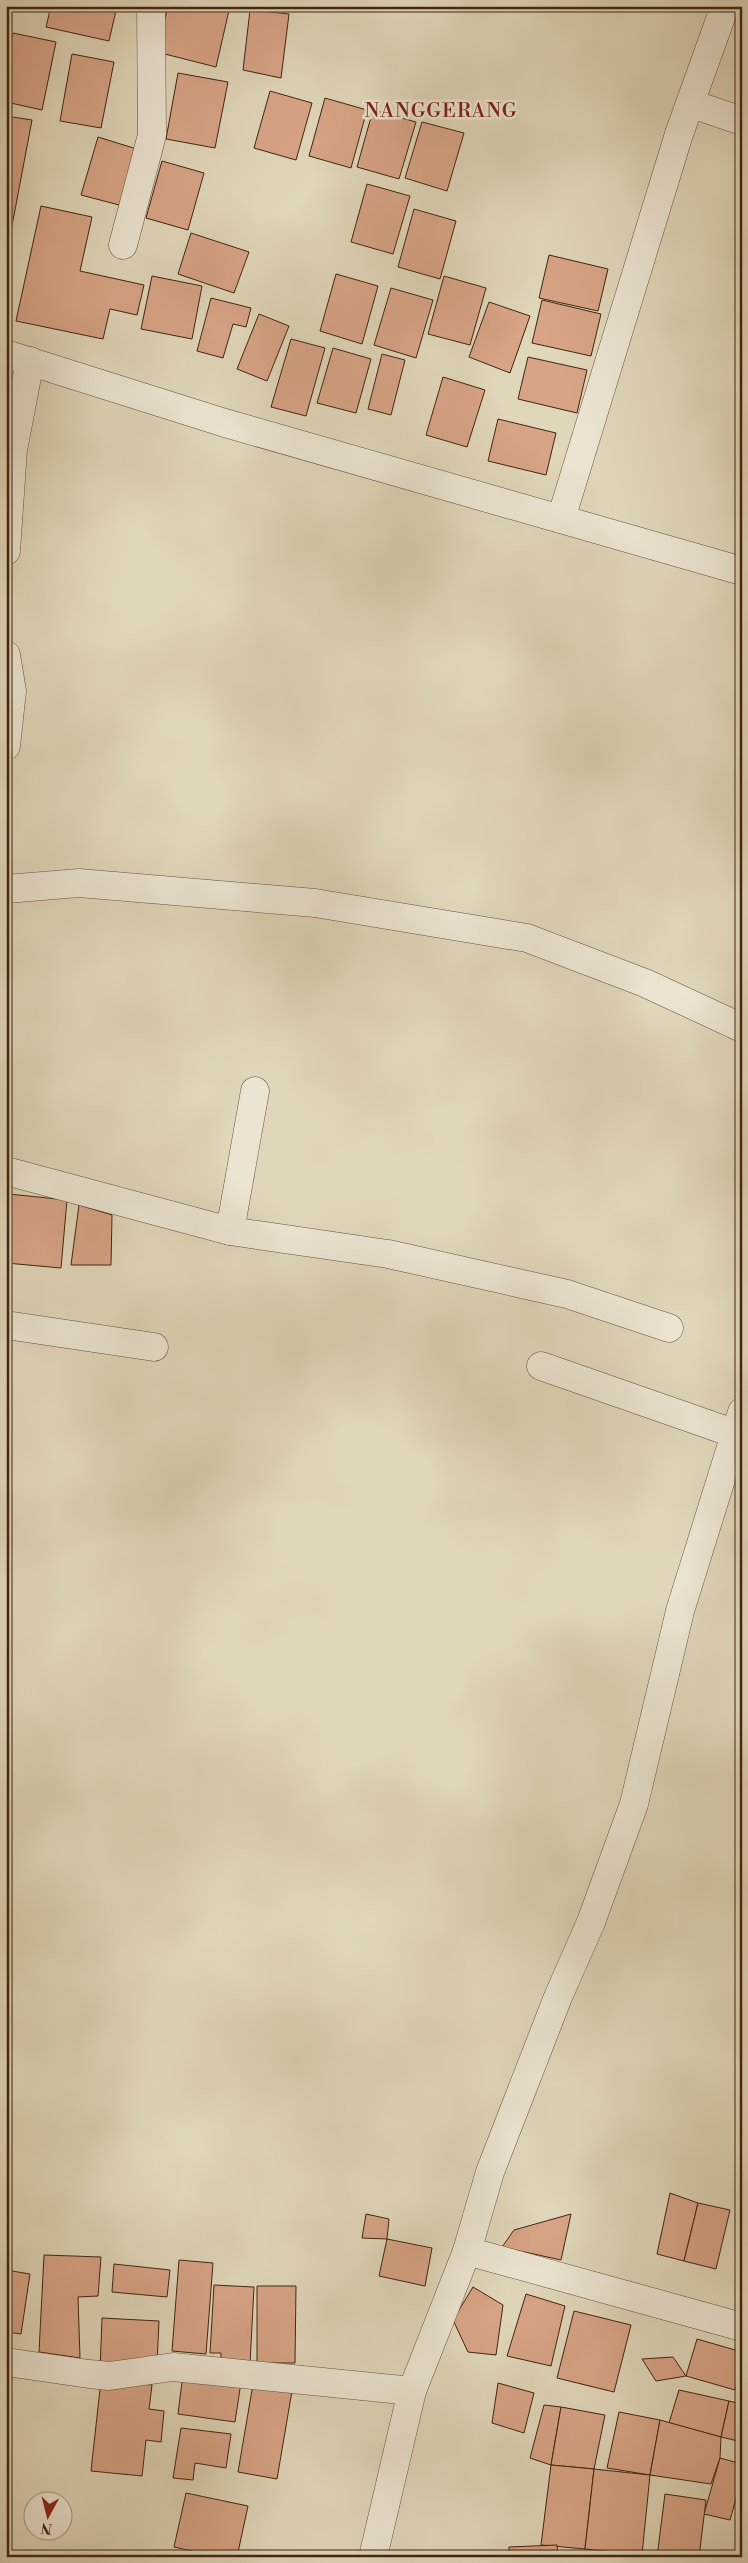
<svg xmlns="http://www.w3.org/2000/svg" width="748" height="2563" font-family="'Libre Bodoni',serif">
<rect width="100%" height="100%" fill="#e0d6b9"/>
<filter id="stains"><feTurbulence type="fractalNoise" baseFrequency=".004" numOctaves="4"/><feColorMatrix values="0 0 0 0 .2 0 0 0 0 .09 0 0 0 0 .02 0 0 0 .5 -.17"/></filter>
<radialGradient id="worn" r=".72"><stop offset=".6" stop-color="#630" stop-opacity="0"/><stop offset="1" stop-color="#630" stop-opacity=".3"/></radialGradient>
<g fill="#d7a486" stroke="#412411">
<polygon points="6,6 12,6 11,15 6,15"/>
<polygon points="51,6 117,6 109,41 46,27"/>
<polygon points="168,6 230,6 216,67 157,52"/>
<polygon points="250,10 289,14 281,78 243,70"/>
<polygon points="13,33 56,42 42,110 6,102 6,65"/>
<polygon points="72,54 114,62 101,128 60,121"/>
<polygon points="178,73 228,82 215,148 166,139"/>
<polygon points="270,91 312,103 296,160 254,148"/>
<polygon points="325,98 367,110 351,168 309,156"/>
<polygon points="373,110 416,122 399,179 357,167"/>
<polygon points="6,116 32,120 11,231 6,231"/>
<polygon points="422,122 464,133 447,191 405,178"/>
<polygon points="98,137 140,150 123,206 81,195"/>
<polygon points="162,161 204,173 188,230 146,218"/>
<polygon points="367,184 410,196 393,254 351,242"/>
<polygon points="41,206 92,217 80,271 144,285 137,315 110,309 103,339 16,321"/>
<polygon points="414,209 456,221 440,279 398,267"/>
<polygon points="191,233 249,252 234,293 178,274"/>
<polygon points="549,255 608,269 598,311 539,298"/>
<polygon points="336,274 378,286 362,344 320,331"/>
<polygon points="152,276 202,286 192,339 141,329"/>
<polygon points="444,276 486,288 470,345 428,334"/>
<polygon points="391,288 433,300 416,358 374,345"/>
<polygon points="211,298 251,308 246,327 233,324 223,358 197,351"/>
<polygon points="542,300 601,314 591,356 532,343"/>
<polygon points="489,302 530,316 510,373 469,357"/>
<polygon points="259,314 289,326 267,381 237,369"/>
<polygon points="291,339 325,348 306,416 271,407"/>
<polygon points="333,348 371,359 356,413 317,403"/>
<polygon points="382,354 405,360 391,415 368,409"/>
<polygon points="528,357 587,370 577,413 518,399"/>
<polygon points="443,377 485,390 467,447 426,435"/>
<polygon points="498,419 556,433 546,475 488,461"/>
<polygon points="9,1194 67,1200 61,1268 6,1263 6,1207"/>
<polygon points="79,1205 112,1215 111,1265 71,1265"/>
<polygon points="670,2193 698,2203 684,2261 657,2254"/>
<polygon points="698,2203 730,2210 716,2269 684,2261"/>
<polygon points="366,2214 389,2219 387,2239 362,2238"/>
<polygon points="571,2214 561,2260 502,2247 514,2230"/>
<polygon points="387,2239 432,2248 425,2286 379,2276"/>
<polygon points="44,2255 101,2257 98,2296 78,2297 80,2358 39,2352"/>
<polygon points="179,2260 213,2263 206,2354 172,2351"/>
<polygon points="114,2264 170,2270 167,2297 112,2292"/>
<polygon points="6,2270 30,2274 21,2334 6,2332"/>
<polygon points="214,2285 254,2287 250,2364 221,2363 221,2353 210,2353"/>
<polygon points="257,2286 296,2286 295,2363 257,2363"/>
<polygon points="473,2287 503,2305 496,2355 468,2352 453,2320"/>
<polygon points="526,2294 565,2306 551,2366 507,2356"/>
<polygon points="574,2311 631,2325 614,2392 557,2378"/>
<polygon points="102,2318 159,2321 157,2363 100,2371"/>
<polygon points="697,2339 742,2352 742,2366 735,2390 686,2376"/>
<polygon points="673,2357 686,2376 656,2381 642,2359"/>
<polygon points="183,2374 241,2382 235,2422 178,2414"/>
<polygon points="101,2380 152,2385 149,2409 164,2411 161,2442 146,2440 142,2476 91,2471"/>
<polygon points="498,2383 534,2393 524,2433 492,2423"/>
<polygon points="253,2384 292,2391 277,2479 238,2472"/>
<polygon points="679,2390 729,2401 721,2437 669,2423"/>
<polygon points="729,2401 742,2404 742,2442 721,2437"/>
<polygon points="544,2405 561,2407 551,2465 530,2458"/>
<polygon points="561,2407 605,2415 594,2469 551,2465"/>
<polygon points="619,2412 660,2420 650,2475 607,2468"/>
<polygon points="660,2420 721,2437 720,2458 711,2484 650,2475"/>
<polygon points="181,2428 231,2434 226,2468 195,2463 193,2480 173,2478"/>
<polygon points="720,2458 742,2464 742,2477 730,2520 704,2514"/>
<polygon points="551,2465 594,2469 585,2549 541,2545"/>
<polygon points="594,2469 650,2475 642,2555 585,2549"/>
<polygon points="186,2493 248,2506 237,2557 218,2557 174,2547"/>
<polygon points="665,2494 706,2500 699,2557 657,2557"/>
<polygon points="557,2545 558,2557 509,2557 509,2547"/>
</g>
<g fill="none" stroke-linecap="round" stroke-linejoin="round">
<g stroke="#69503b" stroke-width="29">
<g id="street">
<polyline points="692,104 742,121"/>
<polyline points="123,245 152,135 151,6"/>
<polyline points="6,354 225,423 742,571"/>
<polyline points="561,519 679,134 725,6"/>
<polyline points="6,551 13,450 30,361"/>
<polyline points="6,655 12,691 6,746"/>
<polyline points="6,889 79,883 315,903 527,938 645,983 742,1028"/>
<polyline points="6,1171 230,1231 388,1254 567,1294 669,1328"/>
<polyline points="230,1231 255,1091"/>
<polyline points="6,1325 154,1347"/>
<polyline points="541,1366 736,1434"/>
<polyline points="467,2251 742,2327"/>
<polyline points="6,2362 89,2374 109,2376 173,2367 412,2391"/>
<polyline points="373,2557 412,2391 467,2251 490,2172 558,1997 591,1922 634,1804 680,1611 742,1412"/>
</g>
</g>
<use href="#street" stroke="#ebe4d2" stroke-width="28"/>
</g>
<g text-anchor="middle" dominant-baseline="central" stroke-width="5" stroke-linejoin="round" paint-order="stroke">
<g font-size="20" letter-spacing="1" fill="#7a1f14" stroke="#ebe4d2">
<text x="441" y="111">NANGGERANG</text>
</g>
</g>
<rect width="748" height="2563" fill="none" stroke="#e0d6b9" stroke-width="25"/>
<rect x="8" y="8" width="733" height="2548" fill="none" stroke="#412411" stroke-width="2.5"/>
<rect x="12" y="12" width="723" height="2538" fill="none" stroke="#412411"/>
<g transform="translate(48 2516) rotate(187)"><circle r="24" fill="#ebe4d2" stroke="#a79785"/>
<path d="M0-4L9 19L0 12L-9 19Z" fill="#8f2418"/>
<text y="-8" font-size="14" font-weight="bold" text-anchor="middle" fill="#412411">N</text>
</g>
<rect width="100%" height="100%" filter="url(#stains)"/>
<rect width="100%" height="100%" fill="url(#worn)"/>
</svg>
